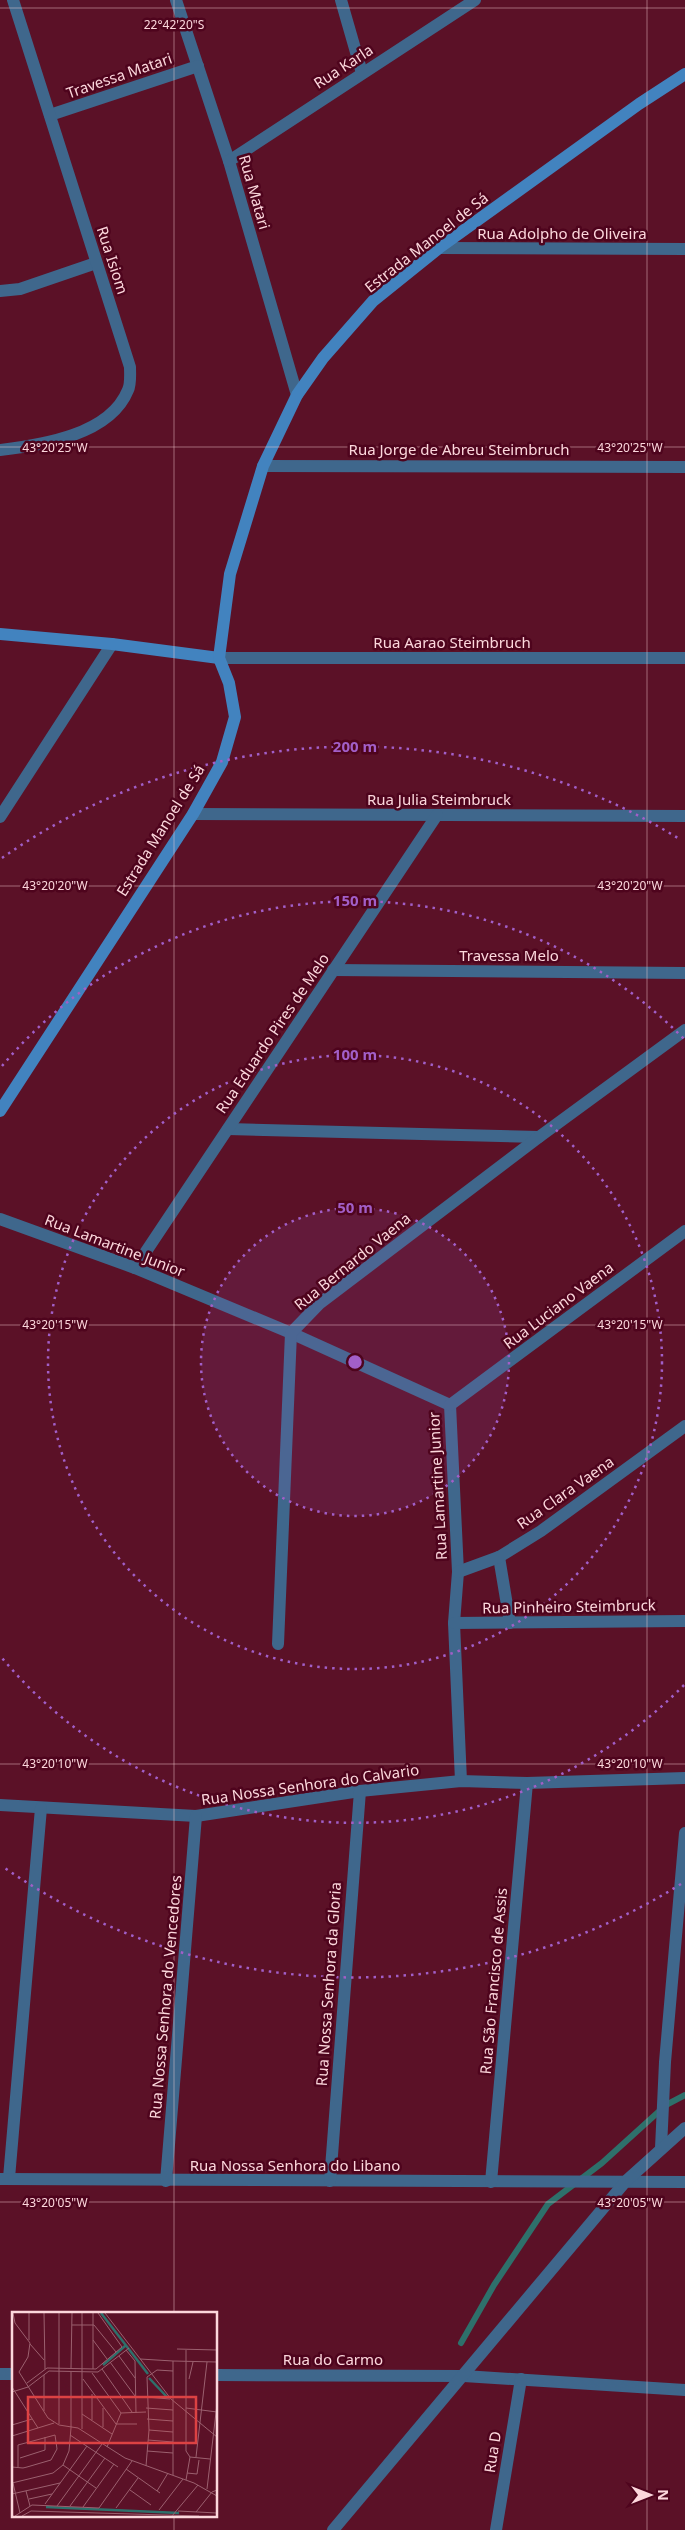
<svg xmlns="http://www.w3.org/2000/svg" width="685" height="2530" font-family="'Noto Sans',sans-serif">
<rect width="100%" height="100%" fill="#5b1127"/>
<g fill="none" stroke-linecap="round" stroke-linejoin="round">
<polyline stroke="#2e706b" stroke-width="6" points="461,2343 494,2285 548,2204 602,2163 666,2105 685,2095"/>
<g stroke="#3f678c" stroke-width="12">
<polyline points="176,0 229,161 297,395"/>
<polyline points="341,0 362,73"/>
<polyline points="50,115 198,66"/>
<polyline points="229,161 475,0"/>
<polyline points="439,248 685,249"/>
<polyline points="0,291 20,289 96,263"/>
<path d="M0 450C42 445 110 435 128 390 131 384 130 374 130 367L13 0"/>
<polyline points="263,466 685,467"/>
<polyline points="219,658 685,658"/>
<polyline points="193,814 685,816"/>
<polyline points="0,817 112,644"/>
<polyline points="333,970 685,973"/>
<polyline points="228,1129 539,1137"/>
<polyline points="0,1219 135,1268 291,1333 450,1405"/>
<polyline points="135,1268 437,815"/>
<polyline points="450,1405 458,1572 454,1623 461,1781"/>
<polyline points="450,1405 685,1231"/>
<polyline points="499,1557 510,1623"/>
<polyline points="458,1572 499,1557 541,1531 685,1426"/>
<polyline points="454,1623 685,1621"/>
<polyline points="278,1644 291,1333 319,1304 539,1137 685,1030"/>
<polyline points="0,1805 196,1816 360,1791 461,1781 527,1783 685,1778"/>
<polyline points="661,2148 665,2062 685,1833"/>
<polyline points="9,2178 41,1808"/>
<polyline points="0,2179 685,2182"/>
<polyline points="166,2181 196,1816"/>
<polyline points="330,2181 360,1791"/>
<polyline points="491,2182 527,1783"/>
<polyline points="0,2374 14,2374"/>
<polyline points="216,2375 464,2376 685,2390"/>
<polyline points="333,2530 626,2181 685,2128"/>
<polyline points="496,2530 521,2379"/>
</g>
<g stroke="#4283bf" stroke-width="12">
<polyline points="0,634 112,644 219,658"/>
<polyline points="0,1111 193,814 222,762 235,717 229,683 219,658 230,574 263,466 297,395 323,358 373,301 439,248 639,104 685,74"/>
</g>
</g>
<path fill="none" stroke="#fcd7dc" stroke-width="1" stroke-opacity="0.45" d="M174 0V2314M647 0V2530M0 8H685M0 447H685M0 886H685M0 1325H685M0 1764H685M0 2202H685M174 2516V2530"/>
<circle cx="355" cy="1362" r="154" fill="#a25fc8" fill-opacity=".12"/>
<g fill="none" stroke="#a25fc8" stroke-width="2.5" stroke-dasharray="2.5 5">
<circle cx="355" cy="1362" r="154"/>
<circle cx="355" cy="1362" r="307"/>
<path d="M684 1685A461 461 0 0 1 2 1658M2 1066A461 461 0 0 1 684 1039"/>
<path d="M681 1884A615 615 0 0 1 2 1866M2 858A615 615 0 0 1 681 840"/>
</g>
<g text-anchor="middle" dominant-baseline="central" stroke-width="5" stroke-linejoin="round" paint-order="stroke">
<g font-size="15" fill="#fcd7dc" stroke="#4e041d">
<text transform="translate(343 66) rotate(-33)">Rua Karla</text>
<text transform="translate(119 75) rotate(-19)">Travessa Matari</text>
<text transform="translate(255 192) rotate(74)">Rua Matari</text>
<text x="562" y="233">Rua Adolpho de Oliveira</text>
<text transform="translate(426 242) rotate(-38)">Estrada Manoel de Sá</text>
<text transform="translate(113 260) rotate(72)">Rua Isiom</text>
<text x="459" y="449">Rua Jorge de Abreu Steimbruch</text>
<text x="452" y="642">Rua Aarao Steimbruch</text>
<text x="439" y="799">Rua Julia Steimbruck</text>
<text transform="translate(160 830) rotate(-58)">Estrada Manoel de Sá</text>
<text x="509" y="955">Travessa Melo</text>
<text transform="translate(272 1033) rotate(-56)">Rua Eduardo Pires de Melo</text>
<text transform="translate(115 1245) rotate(21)">Rua Lamartine Junior</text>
<text transform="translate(352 1261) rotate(-39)">Rua Bernardo Vaena</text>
<text transform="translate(558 1305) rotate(-37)">Rua Luciano Vaena</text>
<text transform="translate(437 1486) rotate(-93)">Rua Lamartine Junior</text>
<text transform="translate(565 1492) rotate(-35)">Rua Clara Vaena</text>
<text transform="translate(569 1606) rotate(-1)">Rua Pinheiro Steimbruck</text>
<text transform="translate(310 1784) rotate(-8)">Rua Nossa Senhora do Calvario</text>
<text transform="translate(493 1981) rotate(-85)">Rua São Francisco de Assis</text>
<text transform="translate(328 1984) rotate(-86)">Rua Nossa Senhora da Gloria</text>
<text transform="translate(165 1997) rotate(-85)">Rua Nossa Senhora do Vencedores</text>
<text x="295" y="2165">Rua Nossa Senhora do Libano</text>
<text x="333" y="2359">Rua do Carmo</text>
<text transform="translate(492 2452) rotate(-81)">Rua D</text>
</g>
</g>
<g transform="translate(12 2312)">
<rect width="205" height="205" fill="#5b1127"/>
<path fill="none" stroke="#2e706b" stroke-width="2.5" d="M89 1 136 62M91 53 113 34M137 66 155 85M34 195 167 201"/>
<path fill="none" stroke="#9b606f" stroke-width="1" d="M1 1 3 11 18 31 16 45 7 60 36 106 47 113 66 116 113 146 182 171 205 184M17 1V28M32 1 33 57M81 1V57M93 1 159 87 205 125M60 13H82L104 40M81 28 95 47M18 32 32 48M165 37 205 38M114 38 123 49 124 101M107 44 123 66M128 47 161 49V163M161 49 205 50M98 50 123 84M59 56 60 1M90 57 120 100M80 61 109 101M71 67 104 112H125M177 67 181 50M15 71 35 56 84 57 110 35 86 1M0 75 26 116M0 80 16 75 37 59 86 60 117 36M134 85 158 87M134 96 161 98M174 96 205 100M32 99V63M109 101 134 100M70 102 100 122M135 107 161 109M80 108V82M47 112V1M0 113 20 107M91 115V96M70 117V1M137 118 161 120M58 123 106 155M0 124 42 111M136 128 161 130M95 135 109 101M135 139 161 141M178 145 198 147M184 145 195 50M8 146 33 138V125M51 153 84 176M134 154 137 118 135 65 145 58 161 59M0 155 11 156 15 155 39 148 45 137 43 123 6 133V155M114 157 148 181M175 161 185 162 187 148M174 168 178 145 174 139V38M0 171 41 161 51 153 57 139 59 116V60M1 171 8 201M195 177 205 92M118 178 139 193M14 179 18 194M145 179 156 161M0 182 48 171M17 187 40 182M33 192 75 134M45 194 90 132M58 194 93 146M71 195 102 152M104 196 126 166M147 198 171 167M166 199 205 201M184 200 200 180 205 178M3 204 20 193 87 196 120 149M10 204 19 199 187 204M160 204 186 173"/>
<path fill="#dc4243" fill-opacity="0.15" stroke="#dc4243" stroke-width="2.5" d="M16 85H184V131H16Z"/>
<rect width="205" height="205" fill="none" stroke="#fcd7dc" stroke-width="2.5"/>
</g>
<g font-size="12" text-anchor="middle" fill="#fcd7dc" stroke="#4e041d" stroke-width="5" stroke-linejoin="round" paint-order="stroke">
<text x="174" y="29">22°42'20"S</text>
<text x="630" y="452">43°20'25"W</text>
<text x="55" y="452">43°20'25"W</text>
<text x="55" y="890">43°20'20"W</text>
<text x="630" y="890">43°20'20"W</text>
<text x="55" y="1329">43°20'15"W</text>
<text x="630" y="1329">43°20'15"W</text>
<text x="630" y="1768">43°20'10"W</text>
<text x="55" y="1768">43°20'10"W</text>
<text x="630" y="2207">43°20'05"W</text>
<text x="55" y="2207">43°20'05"W</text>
</g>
<circle cx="355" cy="1362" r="8" fill="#a25fc8" stroke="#4e041d" stroke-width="2.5"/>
<g font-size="15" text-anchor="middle" font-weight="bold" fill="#a25fc8" stroke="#4e041d" stroke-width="5" stroke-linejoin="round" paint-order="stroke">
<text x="355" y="752">200 m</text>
<text x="355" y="906">150 m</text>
<text x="355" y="1060">100 m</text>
<text x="355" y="1213">50 m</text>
</g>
<g transform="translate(650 2495) rotate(90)" stroke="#4e041d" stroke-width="4" paint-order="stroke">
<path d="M0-4L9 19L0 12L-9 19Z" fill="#fcd7dc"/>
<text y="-8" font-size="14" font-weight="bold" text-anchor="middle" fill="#fcd7dc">N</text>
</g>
</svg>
